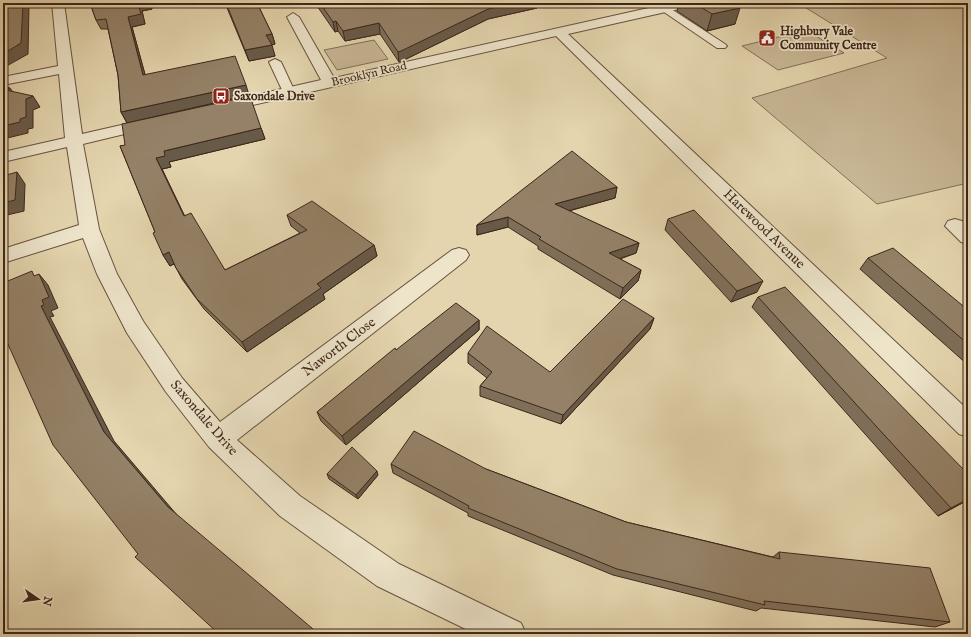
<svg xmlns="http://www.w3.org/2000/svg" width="971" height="637" font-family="'IM FELL English',serif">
<rect width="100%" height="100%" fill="#e4d5ae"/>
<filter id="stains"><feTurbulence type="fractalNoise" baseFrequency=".005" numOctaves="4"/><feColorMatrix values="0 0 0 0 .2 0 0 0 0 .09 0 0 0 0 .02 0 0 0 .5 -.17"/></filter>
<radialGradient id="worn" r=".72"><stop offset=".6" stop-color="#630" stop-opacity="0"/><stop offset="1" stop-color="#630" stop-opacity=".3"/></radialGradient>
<g fill="#c8b795" stroke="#836f58">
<polygon points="798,3 968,4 968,183 877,204 752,98 887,58"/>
<polygon points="806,30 844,53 778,70 742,46"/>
<polygon points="374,40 388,59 337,70 324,50"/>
</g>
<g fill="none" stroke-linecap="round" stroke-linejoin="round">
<g stroke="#685240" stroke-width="2">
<g id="lane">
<polygon points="665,5 725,44 727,46 725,48 717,48 661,10 660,8"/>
<polygon points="275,59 281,62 295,92 293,95 285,95 283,92 269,62"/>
</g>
</g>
<g stroke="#685240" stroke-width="2">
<g id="street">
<polygon points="52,3 64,3 82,134 152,118 158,120 160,123 158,126 83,144 99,229 117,274 143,321 182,378 220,422 452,250 459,248 466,250 469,255 466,260 237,440 300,496 399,564 521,623 526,634 476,634 377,586 280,516 209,447 166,392 127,333 97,274 83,238 3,263 3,249 79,225 67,147 3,162 3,152 65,138 59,74 3,85 3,77 58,66"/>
<polygon points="671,3 694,3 688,7 568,34 968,410 968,437 959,434 556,36 222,112 216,110 214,107 216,104 321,80 287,17 293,13 299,17 334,78"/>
<polygon points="955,219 962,221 968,227 968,244 961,242 945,226 948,221"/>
</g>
</g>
<use href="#lane" fill="#ede4ca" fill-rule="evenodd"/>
<use href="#street" fill="#ede4ca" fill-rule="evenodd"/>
</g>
<g fill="#7f6f59" stroke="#3e271b">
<polygon points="90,3 150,3 152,9 142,11 145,24 132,27 145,75 249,95 127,123 121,112 118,75 108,29 101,29 96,20"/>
<polygon points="225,3 257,3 272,34 275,44 271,45 275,56 249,61"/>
<polygon points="315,3 537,3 537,8 488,19 402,61 399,62 380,34 345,41 338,31 335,32"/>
<polygon points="679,3 732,3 735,24 707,31 677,11"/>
<polygon points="261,128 265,139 169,162 171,167 162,169 184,216 225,270 300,233 291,226 287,215 374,245 377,256 323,294 325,299 247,352 204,309 182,279 174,264 170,266 163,255 155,232 120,146"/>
<polygon points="617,187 615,198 569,211 639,243 636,253 620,259 641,270 638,281 620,299 538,249 538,246 508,227 477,235 477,225"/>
<polygon points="668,219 757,292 731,302 665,230"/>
<polygon points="868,258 968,310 968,365 860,269"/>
<polygon points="758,297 968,474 968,500 938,516 752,307"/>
<polygon points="654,318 650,329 561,424 480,396 480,386 487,378 468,363 468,353 550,372"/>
<polygon points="479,320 479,330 346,445 321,421 317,412 396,350"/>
<polygon points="391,464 486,469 626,522 773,557 779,552 950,622 935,627 761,608 756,611 613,575 468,516 468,513 393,473"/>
<polygon points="327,474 378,475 358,499 329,479"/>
</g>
<g fill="#685a48" stroke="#3e271b">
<polygon points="23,3 28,3 29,5 28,54 3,68 3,54"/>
<polygon points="138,3 150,3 152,9 142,11 145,24 132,27 148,85 143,75 128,17"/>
<polygon points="515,3 537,3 537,8 488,19 402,61 399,62 398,52 488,9"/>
<polygon points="740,8 735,24 707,31 712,14"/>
<polygon points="336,21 338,31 335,32 333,22"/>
<polygon points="379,23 380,34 345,41 343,31"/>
<polygon points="272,34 275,44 270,45 266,35"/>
<polygon points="272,45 275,56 249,61 245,50"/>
<polygon points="246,85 249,95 127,123 121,112"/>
<polygon points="10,88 17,98 6,90"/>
<polygon points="33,96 40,107 33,110 33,128 28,129 28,133 3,139 3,126 20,119 26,99"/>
<polygon points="261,128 265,139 169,162 171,167 162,169 190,227 156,158 164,151"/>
<polygon points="17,172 25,184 24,211 3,216 3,203"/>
<polygon points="617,187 615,198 553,215 555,204"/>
<polygon points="508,217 508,227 477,235 477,225"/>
<polygon points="639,243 636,253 607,263 609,253"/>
<polygon points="374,245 377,256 323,294 325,299 247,352 242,342 317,284"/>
<polygon points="169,252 175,263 170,266 163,255"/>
<polygon points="641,270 638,281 620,299 623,288"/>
<polygon points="39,274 48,285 58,308 51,311 54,316 50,317 114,441 177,515 168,507 104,432 41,306 42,300"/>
<polygon points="763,281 757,292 731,302 737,291"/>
<polygon points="654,318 650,329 561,424 563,415"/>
<polygon points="479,320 479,330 346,445 342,436"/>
<polygon points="377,471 378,475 358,499 356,495"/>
<polygon points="968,499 968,500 938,516 951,508"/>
</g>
<g fill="#948167" stroke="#3e271b">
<polygon points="3,3 23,3 21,43 3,54"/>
<polygon points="90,3 138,3 141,14 128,17 143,75 235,56 246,85 121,112 118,75 106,19 96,20"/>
<polygon points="226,3 257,3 272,34 266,35 272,45 245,50"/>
<polygon points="320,3 515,3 488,9 401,51 398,52 379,23 343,31 336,21 333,22"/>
<polygon points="694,3 732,3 740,8 712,14"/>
<polygon points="3,86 10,88 6,90 33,96 26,99 26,117 20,119 20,122 3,126"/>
<polygon points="250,96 261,128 164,151 165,156 156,158 184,216 191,213 225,270 307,230 287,215 312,201 374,245 317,284 321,288 242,342 197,299 176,268 169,252 163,255 153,233 155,232 120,146 125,145 122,124"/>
<polygon points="572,151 617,187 555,204 639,243 609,253 641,270 623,288 539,239 541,237 508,217 477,225"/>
<polygon points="17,172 15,200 3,203 3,176"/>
<polygon points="694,210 763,281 737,291 668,219"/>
<polygon points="893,248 968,310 968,344 868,258"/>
<polygon points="32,271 34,276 39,274 49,297 42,300 44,305 41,306 104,432 168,507 319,634 219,634 135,557 138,554 53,445 3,333 3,283"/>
<polygon points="785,287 968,474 968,499 951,508 758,297"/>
<polygon points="623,299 654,318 563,415 480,386 492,372 468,353 487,326 550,372"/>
<polygon points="456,303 479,320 342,436 317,412 395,348 396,350"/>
<polygon points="414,431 486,469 626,522 780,559 779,552 930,568 950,622 764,601 765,605 617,569 468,508 469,506 391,464"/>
<polygon points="352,447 377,471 356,495 327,474"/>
</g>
<defs>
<g id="civic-square" transform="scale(0.9)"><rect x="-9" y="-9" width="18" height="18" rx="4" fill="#8f2418" stroke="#ede4ca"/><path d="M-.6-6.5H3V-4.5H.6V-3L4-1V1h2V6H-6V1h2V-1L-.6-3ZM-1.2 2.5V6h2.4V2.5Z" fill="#fff"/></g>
<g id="bus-square" transform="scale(0.9)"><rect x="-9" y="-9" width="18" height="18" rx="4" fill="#8f2418" stroke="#ede4ca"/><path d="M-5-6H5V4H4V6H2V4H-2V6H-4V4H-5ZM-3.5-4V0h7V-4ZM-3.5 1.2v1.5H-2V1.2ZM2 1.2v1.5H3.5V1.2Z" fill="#fff"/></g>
</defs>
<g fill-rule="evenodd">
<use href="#civic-square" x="767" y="38"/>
<use href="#bus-square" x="221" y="96"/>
</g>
<g text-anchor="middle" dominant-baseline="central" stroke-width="3.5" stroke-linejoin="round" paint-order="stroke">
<g font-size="12" font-weight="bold" fill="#3e271b" stroke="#ede4ca" text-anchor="start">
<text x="780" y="31">Highbury Vale<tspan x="780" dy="14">Community Centre</tspan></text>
<text x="234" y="96">Saxondale Drive</text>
</g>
<g font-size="12" fill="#3e271b" stroke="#ede4ca">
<text transform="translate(369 74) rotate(-13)">Brooklyn Road</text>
</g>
<g font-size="14" fill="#3e271b" stroke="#ede4ca">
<text transform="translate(764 229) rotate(44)">Harewood Avenue</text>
<text transform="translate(339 347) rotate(-37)">Naworth Close</text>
<text transform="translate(204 418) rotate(49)">Saxondale Drive</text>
</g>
</g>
<rect width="971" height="637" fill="none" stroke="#e4d5ae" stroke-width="16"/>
<rect x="4" y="4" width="963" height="629" fill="none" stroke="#3e271b" stroke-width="2"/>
<rect x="8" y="8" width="955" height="621" fill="none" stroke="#3e271b"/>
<g transform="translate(38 599) rotate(103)" stroke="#ede4ca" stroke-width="3" paint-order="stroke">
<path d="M0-3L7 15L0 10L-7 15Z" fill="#3e271b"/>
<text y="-6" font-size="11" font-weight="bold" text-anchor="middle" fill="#3e271b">N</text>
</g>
<rect width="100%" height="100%" filter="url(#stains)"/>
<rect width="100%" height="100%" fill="url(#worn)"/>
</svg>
